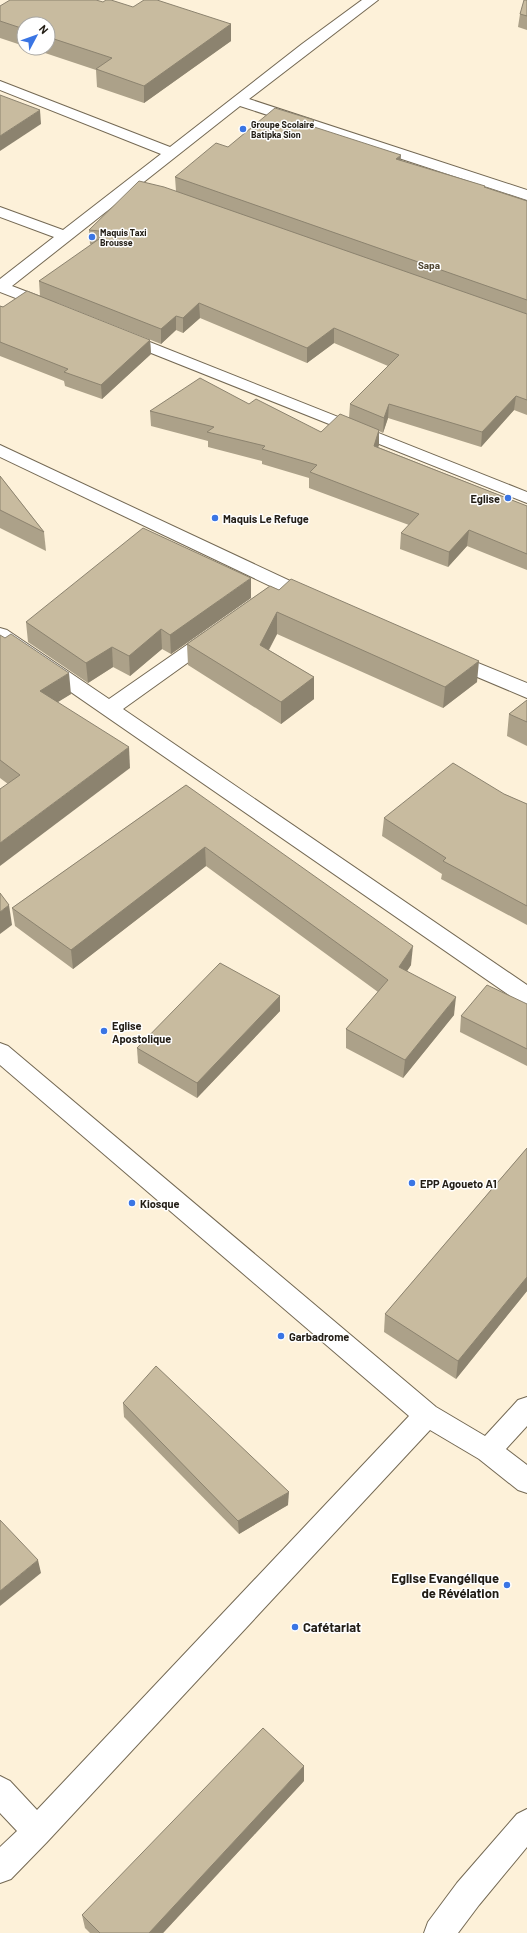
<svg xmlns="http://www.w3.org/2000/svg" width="527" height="1933" font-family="Barlow,sans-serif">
<rect width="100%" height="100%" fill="#fdf1d9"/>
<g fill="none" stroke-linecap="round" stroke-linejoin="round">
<g stroke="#746954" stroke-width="2">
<g id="minor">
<polygon points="362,0 378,0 249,99 527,190 527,200 240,106 12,286 56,303 58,306 56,309 50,311 44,309 0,292 0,279 54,237 0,217 0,207 63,230 161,154 0,90 0,81 170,147 302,44"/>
<polygon points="122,331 527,492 527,503 116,339 114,336 116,333"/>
<polygon points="0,445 318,594 320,598 318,602 311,604 304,602 0,457"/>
<polygon points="0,628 7,630 109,699 204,633 211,631 218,633 221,637 218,641 123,709 527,985 527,1004 519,1002 0,643"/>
<polygon points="451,652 527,683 527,698 444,663 441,658 444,653"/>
<polygon points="0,1043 8,1046 436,1407 485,1436 518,1400 527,1397 527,1426 506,1449 527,1465 527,1493 518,1490 479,1459 430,1430 47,1842 11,1879 0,1883 0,1847 17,1831 0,1813 0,1776 10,1781 37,1810 409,1416 0,1065"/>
<polygon points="527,1809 527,1847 479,1905 458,1933 424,1933 428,1922 457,1883 517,1814"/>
</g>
</g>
<use href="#minor" fill="#fff" fill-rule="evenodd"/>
</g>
<g fill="#aca189">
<polygon points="527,0 527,30 518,27 520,14"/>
<polygon points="103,2 231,24 231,41 144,103 97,87 96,70 30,48 48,48 48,24 24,24 24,46 0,38 0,6"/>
<polygon points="314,127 401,160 485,187 527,201 527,415 514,410 481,447 388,418 383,433 379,431 379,445 378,447 527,506 527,570 467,546 448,567 400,549 401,533 409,525 309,488 309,478 262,464 262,461 208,447 208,441 151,426 150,411 249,404 321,432 349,418 350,404 388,366 334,343 307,363 200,318 183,333 176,330 161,344 40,296 39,281 92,245 90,244 89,230 176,191 175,177 228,147"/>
<polygon points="0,306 150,340 151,354 102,399 65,386 64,381 0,356"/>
<polygon points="0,476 44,532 46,551 0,528"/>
<polygon points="270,586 477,682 443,708 277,634 269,650 314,677 314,699 281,724 188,665 187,644"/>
<polygon points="251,598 171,654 162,649 130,676 113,667 88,683 28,642 26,622"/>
<polygon points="0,635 71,694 57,702 130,768 8,784 0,778"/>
<polygon points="527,700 527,746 507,736 509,714"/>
<polygon points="186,785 411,965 407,971 454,1015 403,1078 346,1048 346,1029 378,992 206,866 73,969 15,926 12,908"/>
<polygon points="504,794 527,804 527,925 441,879 442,874 382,836 384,818"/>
<polygon points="280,996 280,1011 197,1098 138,1063 137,1048"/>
<polygon points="527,1004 527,1066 460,1032 461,1016"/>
<polygon points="527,1148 527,1291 456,1379 384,1332 385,1314"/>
<polygon points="123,1403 288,1505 239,1534 124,1417"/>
<polygon points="304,1781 163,1933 90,1933 85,1928 82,1915"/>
</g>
<g fill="#8c836f">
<polygon points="231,24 231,41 144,103 144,86"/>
<polygon points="40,110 41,124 0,151 0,136"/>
<polygon points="314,120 314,134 308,125"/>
<polygon points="401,155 400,169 396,159"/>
<polygon points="199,303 200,318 183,333 183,318"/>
<polygon points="176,316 176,330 161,344 161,329"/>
<polygon points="334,328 334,343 307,363 307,348"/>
<polygon points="150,340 151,354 102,399 101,385"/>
<polygon points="516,396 514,410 481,447 482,432"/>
<polygon points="389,404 388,418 383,433 384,418"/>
<polygon points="379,430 379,445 373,461 374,446"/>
<polygon points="469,530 467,546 448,567 449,552"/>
<polygon points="251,578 251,598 171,654 170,635"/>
<polygon points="277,612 277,634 260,666 260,645"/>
<polygon points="161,629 162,649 130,676 129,656"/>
<polygon points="112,647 113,667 88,683 86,663"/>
<polygon points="479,661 477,682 443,708 445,687"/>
<polygon points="69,673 71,694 42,712 40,691"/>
<polygon points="314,677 314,699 281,724 281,702"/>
<polygon points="129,747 130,768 0,866 0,843"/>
<polygon points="205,847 206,866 73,969 71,950"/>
<polygon points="9,905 12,925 0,934 0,912"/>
<polygon points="413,946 411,965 397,986 399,967"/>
<polygon points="280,996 280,1011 197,1098 197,1083"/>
<polygon points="456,997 454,1015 403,1078 405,1060"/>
<polygon points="527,1277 527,1291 456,1379 458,1361"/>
<polygon points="289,1492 288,1505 239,1534 238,1521"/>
<polygon points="38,1560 41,1573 0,1606 0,1591"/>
<polygon points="304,1766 304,1781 163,1933 149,1933"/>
</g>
<g fill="#c8bb9f" stroke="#8c836f">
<polygon points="10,0 96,0 103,2 106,0 111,0 133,7 144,0 157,0 231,24 144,86 96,69 112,58 48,37 48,24 24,24 24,29 0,21 0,6"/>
<polygon points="524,0 527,0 527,16 520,14"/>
<polygon points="0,95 40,110 0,136"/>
<polygon points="275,108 314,120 308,125 401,155 396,159 485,186 484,187 527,201 527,300 175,177 216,143 228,147"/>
<polygon points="139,181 164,187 527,314 527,400 516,396 482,432 389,404 384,418 350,404 399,355 334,328 307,348 199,303 183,318 176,316 161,329 39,281 109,232 89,230"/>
<polygon points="27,291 150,340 101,385 64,372 68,369 0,342 0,306 3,307"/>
<polygon points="200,378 249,404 256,399 321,432 340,414 379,430 374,446 527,506 527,554 469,530 449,552 401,533 419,514 310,472 317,465 262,449 265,446 207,432 214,427 150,411"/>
<polygon points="0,476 44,532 0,510"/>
<polygon points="143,528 251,578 170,635 161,629 129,656 112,647 86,663 26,622"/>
<polygon points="291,579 479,661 445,687 277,612 260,645 314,677 281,702 187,644 270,586 279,590"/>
<polygon points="11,634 69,673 40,691 129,747 0,843 0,789 20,775 0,760 0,635 5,638"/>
<polygon points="527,700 527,722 509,714"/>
<polygon points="453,763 504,794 527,804 527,906 443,861 446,858 384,818"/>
<polygon points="186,785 413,946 399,967 456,997 405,1060 346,1029 388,980 205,847 71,950 12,908"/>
<polygon points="0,893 9,905 0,912"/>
<polygon points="220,963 280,996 197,1083 137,1048"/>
<polygon points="487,985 527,1004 527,1049 461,1016"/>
<polygon points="527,1148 527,1277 458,1361 385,1314"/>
<polygon points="156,1366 289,1492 238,1521 123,1403"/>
<polygon points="0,1520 38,1560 0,1591"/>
<polygon points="263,1728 304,1766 149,1933 100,1933 82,1915"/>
</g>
<g fill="#3a75e4" stroke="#fff" stroke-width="1.5">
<circle cx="243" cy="129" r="4"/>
<circle cx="92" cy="237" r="4"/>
<circle cx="508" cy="498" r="4"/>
<circle cx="215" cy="518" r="4"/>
<circle cx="104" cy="1031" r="4"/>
<circle cx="412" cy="1183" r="4"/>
<circle cx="132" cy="1203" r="4"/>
<circle cx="281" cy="1336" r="4"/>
<circle cx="507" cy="1585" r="4"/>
<circle cx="295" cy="1627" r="4"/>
</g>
<g text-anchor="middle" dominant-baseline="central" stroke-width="3" stroke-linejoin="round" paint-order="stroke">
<g font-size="9" font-weight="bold" fill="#221d15" stroke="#fff" text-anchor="start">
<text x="251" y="124">Groupe Scolaire<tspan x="251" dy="10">Batipka Sion</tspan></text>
<text x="100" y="232">Maquis Taxi<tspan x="100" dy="10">Brousse</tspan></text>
</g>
<g font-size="10" font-weight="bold" fill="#4f4530" stroke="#fff">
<text x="429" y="265">Sapa</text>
</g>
<g font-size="11" font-weight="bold" fill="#221d15" stroke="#fff" text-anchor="start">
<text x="500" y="498" text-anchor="end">Eglise</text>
<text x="223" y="518">Maquis Le Refuge</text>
<text x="112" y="1025">Eglise<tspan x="112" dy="13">Apostolique</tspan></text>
<text x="420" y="1183">EPP Agoueto A1</text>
<text x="140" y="1203">Kiosque</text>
<text x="289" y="1336">Garbadrome</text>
</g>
<g font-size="13" font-weight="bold" fill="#221d15" stroke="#fff" text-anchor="end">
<text x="499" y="1578">Eglise Evangélique<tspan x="499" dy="15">de Révélation</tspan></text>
<text x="303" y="1627" text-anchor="start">Cafétariat</text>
</g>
</g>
<g transform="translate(36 36) rotate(49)"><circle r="19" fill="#ffffff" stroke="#a7a5a1"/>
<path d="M0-3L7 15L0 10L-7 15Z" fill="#3a75e4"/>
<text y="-6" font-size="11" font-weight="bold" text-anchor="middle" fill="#221d15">N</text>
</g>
</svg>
